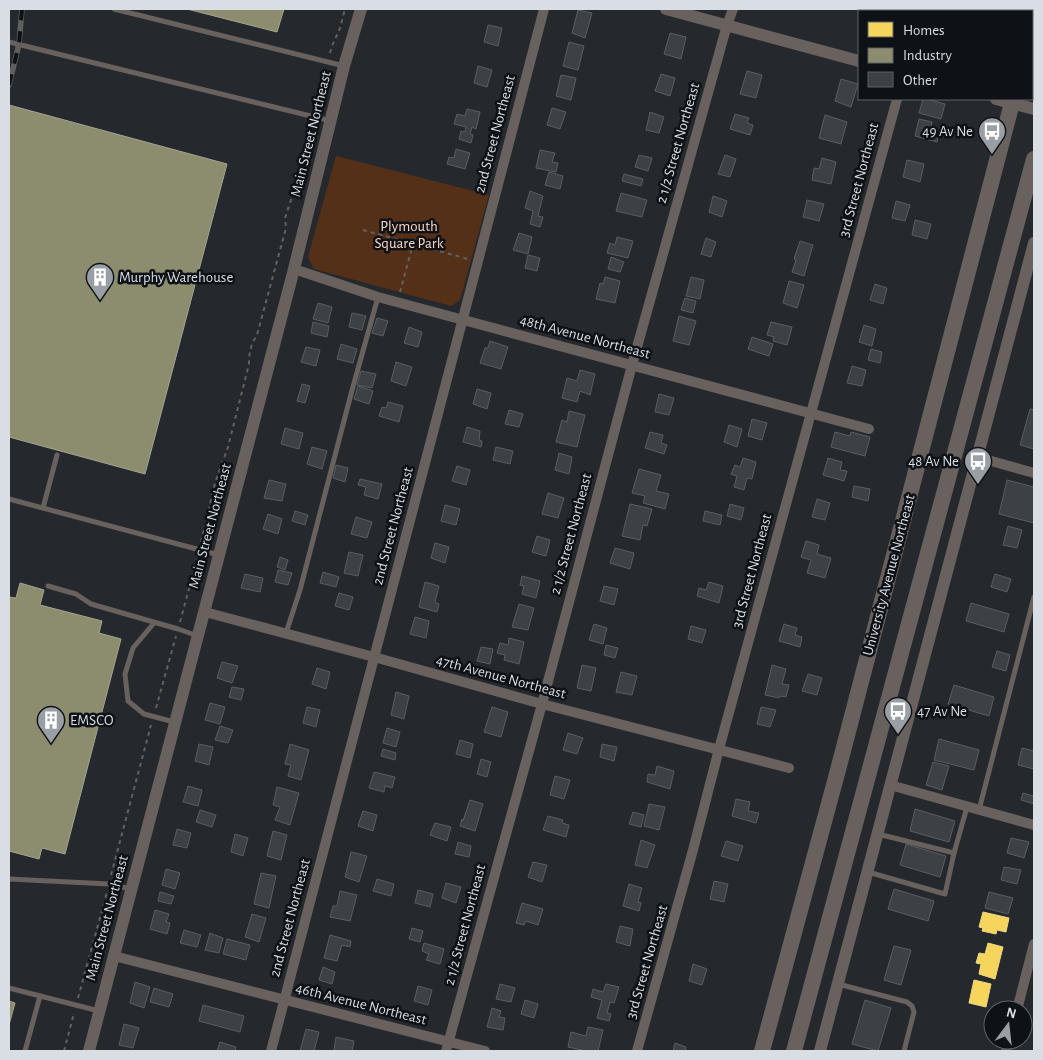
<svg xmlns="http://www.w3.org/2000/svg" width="1043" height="1060" font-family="'Alegreya Sans',sans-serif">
<rect width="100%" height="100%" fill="#25292e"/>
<polygon fill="#553018" points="336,156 489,195 460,300 451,306 314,269 308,257"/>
<g fill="#f6d55c" stroke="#edd885">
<polygon points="983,912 1009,918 1006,932 997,930 996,934 982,931 983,928 979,927"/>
<polygon points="988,943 1003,947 995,979 979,974 981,964 976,963 979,953 985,954"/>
<polygon points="974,980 991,984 986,1007 969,1003"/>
</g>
<g fill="#8c8c6e" stroke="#a3a591">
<polygon points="187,9 284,9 277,32"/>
<polygon points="9,105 227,164 145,474 9,437"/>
<polygon points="20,583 44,590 40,605 102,621 99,633 121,639 65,854 42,848 39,859 9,851 9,597 16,598"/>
<polygon points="9,1001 15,1003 9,1025"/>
</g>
<g fill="#3d4045" stroke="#5a5d62">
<polygon points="578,10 592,13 585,38 572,33"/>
<polygon points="488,25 502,28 498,46 484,42"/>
<polygon points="670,33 686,37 681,59 664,54"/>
<polygon points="569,42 584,46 578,70 563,66"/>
<polygon points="478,66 492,70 487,87 474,83"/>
<polygon points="747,71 762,75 756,98 740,94"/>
<polygon points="661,74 675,78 670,96 655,91"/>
<polygon points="561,75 576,78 571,100 556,96"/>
<polygon points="841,79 858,84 851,107 835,101"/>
<polygon points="923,99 927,99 945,104 941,119 919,113"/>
<polygon points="552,108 566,112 560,129 547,125"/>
<polygon points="467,109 480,112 476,129 472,127 470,134 473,135 471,143 459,139 461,131 465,132 466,127 454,124 457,114 465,116"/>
<polygon points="650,112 664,117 659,133 646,130"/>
<polygon points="735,114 749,118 747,123 753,125 750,135 730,129"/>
<polygon points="825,115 847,122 841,144 819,138"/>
<polygon points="919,119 932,122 930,131 939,132 937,142 915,136"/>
<polygon points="456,149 470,153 465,169 447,164 449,157 454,158"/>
<polygon points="540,150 555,153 552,162 558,163 556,172 536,168"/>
<polygon points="639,155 652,158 648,171 635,167"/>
<polygon points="725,155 736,159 730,177 718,174"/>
<polygon points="822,158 836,162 831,184 812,180 814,168 819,169"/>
<polygon points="907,160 924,164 920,182 903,177"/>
<polygon points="549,172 563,176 560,189 545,185"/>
<polygon points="624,174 643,179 641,186 622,181"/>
<polygon points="530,191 543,196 538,216 543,217 540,227 530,224 533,211 525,208"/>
<polygon points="621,193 647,200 642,217 616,211"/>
<polygon points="713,196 727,201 722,217 709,212"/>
<polygon points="807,200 824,204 819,221 803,217"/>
<polygon points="896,201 910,205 905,221 892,218"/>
<polygon points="915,220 931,224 927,239 912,235"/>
<polygon points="519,233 532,237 528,254 513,250"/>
<polygon points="617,237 633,241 628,258 607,253 610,243 615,245"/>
<polygon points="706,238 716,242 711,257 701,254"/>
<polygon points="800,241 813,245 804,276 792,272 796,260 794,259"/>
<polygon points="528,255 540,258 537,271 525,268"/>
<polygon points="611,257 624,262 620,272 608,269"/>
<polygon points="605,277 620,281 615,303 596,299 600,283 603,284"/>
<polygon points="691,277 704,280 700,299 686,296"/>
<polygon points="789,281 804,285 797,308 783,303"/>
<polygon points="875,284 887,288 883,304 870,300"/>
<polygon points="685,298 696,301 693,313 681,310"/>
<polygon points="318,303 332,307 328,323 313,319"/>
<polygon points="352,313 366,316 362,330 349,327"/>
<polygon points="679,316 696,321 689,345 673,341"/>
<polygon points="377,318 388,321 383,336 372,333"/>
<polygon points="313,322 329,326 327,337 311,333"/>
<polygon points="771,322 792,327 787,345 773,341 774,337 767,335"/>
<polygon points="864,325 876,329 872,346 859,342"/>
<polygon points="409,327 422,332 418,347 404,343"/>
<polygon points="752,337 773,344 769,356 748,349"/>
<polygon points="490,341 508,347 501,369 480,363 485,348 488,348"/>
<polygon points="341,344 357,349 353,363 337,359"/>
<polygon points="306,347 320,350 316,366 301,362"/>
<polygon points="871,349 882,352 880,363 868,360"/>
<polygon points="396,362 412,367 406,386 391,381"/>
<polygon points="852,366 866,370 862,386 847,383"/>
<polygon points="580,370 595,374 590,395 580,391 577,402 562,398 567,378 577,381"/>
<polygon points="361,371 376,374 372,388 357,385"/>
<polygon points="302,384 310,386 305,403 297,401"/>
<polygon points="358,386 373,391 369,404 354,399"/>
<polygon points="477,389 491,393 487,409 473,404"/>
<polygon points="659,394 674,398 669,415 655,412"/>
<polygon points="388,402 403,406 399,422 379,416 382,407 386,408"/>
<polygon points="1030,409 1034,410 1034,449 1020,445"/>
<polygon points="509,410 523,414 519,427 505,424"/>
<polygon points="569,411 585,415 577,447 556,442 562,420 567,422"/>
<polygon points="752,419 767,423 762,440 748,436"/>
<polygon points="729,425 742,429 737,447 724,442"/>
<polygon points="467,427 480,431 479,440 482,441 481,447 463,442"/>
<polygon points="285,428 303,433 299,449 281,444"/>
<polygon points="650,432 663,435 661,443 667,445 664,454 645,448"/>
<polygon points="835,432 850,436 851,432 870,437 865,456 831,447"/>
<polygon points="312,447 327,451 322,469 307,464"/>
<polygon points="496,447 513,451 510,464 493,460"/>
<polygon points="559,453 572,457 569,474 555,470"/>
<polygon points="743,458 756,462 752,479 747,478 744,490 734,487 737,476 731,474 735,465 740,467"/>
<polygon points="828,458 842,462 840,470 847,471 844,481 823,475"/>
<polygon points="336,465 348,468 345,482 333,478"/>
<polygon points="457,466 470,470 466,485 452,481"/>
<polygon points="639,469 661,475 656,491 669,494 665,509 643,503 645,496 632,493"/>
<polygon points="360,479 382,484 378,499 364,495 366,487 358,485"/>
<polygon points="269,480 286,484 282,501 264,498"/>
<polygon points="1007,480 1034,487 1034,523 999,514"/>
<polygon points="854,486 870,489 868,501 852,497"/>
<polygon points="548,493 564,498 558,518 542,514"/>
<polygon points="817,499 830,503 825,520 812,517"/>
<polygon points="630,504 652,509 647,526 643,525 640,540 622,536"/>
<polygon points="730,504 744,508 741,520 727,516"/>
<polygon points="445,505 460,509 456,525 441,521"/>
<polygon points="295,511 308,515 305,525 292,521"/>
<polygon points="705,511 722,515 720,525 703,521"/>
<polygon points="268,514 282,519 278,534 263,529"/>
<polygon points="356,517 372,522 367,538 351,534"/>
<polygon points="1008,526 1022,530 1017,548 1003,545"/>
<polygon points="537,536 550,540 546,556 532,552"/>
<polygon points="806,541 819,545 817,554 831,558 825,578 807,573 811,560 801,557"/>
<polygon points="435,543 449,547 445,563 431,558"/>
<polygon points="615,548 634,553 630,569 610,563"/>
<polygon points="349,552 363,555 358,576 344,573"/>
<polygon points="280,557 288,560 285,570 277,567"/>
<polygon points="278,570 292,573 288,585 275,582"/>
<polygon points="323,572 339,577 336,587 320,583"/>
<polygon points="245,574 263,578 260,592 241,588"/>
<polygon points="995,574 1011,579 1007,592 991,587"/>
<polygon points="522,576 540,581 536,598 522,594 524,586 520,585"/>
<polygon points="425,582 439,586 435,602 439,604 437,612 419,607"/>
<polygon points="709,582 723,586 719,603 697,596 699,588 706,590"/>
<polygon points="604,586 618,589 614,605 600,601"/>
<polygon points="339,593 353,597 349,610 335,606"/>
<polygon points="971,603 1009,614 1004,632 966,621"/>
<polygon points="519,604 534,608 528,630 512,627"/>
<polygon points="415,617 429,621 426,638 410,634"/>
<polygon points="594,624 607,628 603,644 589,640"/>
<polygon points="784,624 797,628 795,635 802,637 800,647 779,641"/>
<polygon points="691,626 706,630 702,643 688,639"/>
<polygon points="509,638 524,642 519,664 504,660 505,655 497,653 500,643 508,645"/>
<polygon points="606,645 618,648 615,658 604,655"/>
<polygon points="481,647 493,649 490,664 477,661"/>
<polygon points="997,651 1010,655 1006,671 992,667"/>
<polygon points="222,662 238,666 232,683 217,678"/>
<polygon points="582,665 596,668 591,691 577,688"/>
<polygon points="772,665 786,669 782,684 789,685 786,697 780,696 779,698 765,695"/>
<polygon points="317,668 330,672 326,689 312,684"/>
<polygon points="621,672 637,676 632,695 616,692"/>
<polygon points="808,674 822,678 817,695 802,691"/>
<polygon points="954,685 994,697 989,716 948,704"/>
<polygon points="232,687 244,689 241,700 229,697"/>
<polygon points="396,692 409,696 404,719 391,715"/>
<polygon points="210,703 225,707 220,724 205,720"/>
<polygon points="307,707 320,710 316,727 303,723"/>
<polygon points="492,707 508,712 501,737 484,732"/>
<polygon points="761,707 776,710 770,727 757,724"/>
<polygon points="220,726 233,730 228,743 215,740"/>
<polygon points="387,728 400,732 396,747 383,743"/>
<polygon points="568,733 583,738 577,754 563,750"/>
<polygon points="939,739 979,750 974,770 934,760"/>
<polygon points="460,740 473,744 470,758 456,754"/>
<polygon points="199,744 213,747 209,765 195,761"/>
<polygon points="290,744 309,750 301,780 288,776 291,765 285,764"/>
<polygon points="602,744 617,747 614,761 600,757"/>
<polygon points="1022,748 1034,751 1034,769 1018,765"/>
<polygon points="383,749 396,753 395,760 381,756"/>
<polygon points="481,759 491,762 487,777 477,774"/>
<polygon points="933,762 949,766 942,790 926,785"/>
<polygon points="657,766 674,771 670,789 647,782 648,774 655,775"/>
<polygon points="374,772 395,777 392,788 385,786 384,792 369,788"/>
<polygon points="555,776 570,780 564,799 550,795"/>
<polygon points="188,786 202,790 198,806 183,802"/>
<polygon points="277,787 299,793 290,825 275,820 280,807 273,805"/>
<polygon points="1023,793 1033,796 1034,793 1034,804 1021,800"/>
<polygon points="736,799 750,802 748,811 759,813 756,823 732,816"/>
<polygon points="470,800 483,804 475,831 460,826 462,819 463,821"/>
<polygon points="649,804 665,807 659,830 644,826"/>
<polygon points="915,809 955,821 949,842 910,831"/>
<polygon points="200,810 216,815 212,827 196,822"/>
<polygon points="363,811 377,815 373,831 358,826"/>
<polygon points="633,812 644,815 641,827 629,824"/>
<polygon points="548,816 563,820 562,823 569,825 566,837 543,830"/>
<polygon points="435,823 451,827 447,841 430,835"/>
<polygon points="177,829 191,833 187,848 173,845"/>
<polygon points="273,831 287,835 281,860 267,856"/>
<polygon points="235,834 248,838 243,856 231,852"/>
<polygon points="1011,838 1029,842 1024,858 1007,853"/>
<polygon points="641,840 655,845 647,868 635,865"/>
<polygon points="726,841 743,846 738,861 721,856"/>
<polygon points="458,842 471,846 469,857 455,854"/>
<polygon points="906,844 946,856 940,877 900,865"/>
<polygon points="351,852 367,856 359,882 345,877"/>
<polygon points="533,862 547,865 542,882 528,877"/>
<polygon points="1004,867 1021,870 1017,884 1001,880"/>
<polygon points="166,869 180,873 175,889 162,885"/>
<polygon points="261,873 276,876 269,908 254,904"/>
<polygon points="377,879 394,884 391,896 373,891"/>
<polygon points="714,881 728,884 724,902 710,899"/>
<polygon points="446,883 461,887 456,903 442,898"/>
<polygon points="629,884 642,888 638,902 641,903 639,911 623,906"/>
<polygon points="894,889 934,901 928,921 888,909"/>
<polygon points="418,890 433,894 430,907 415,903"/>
<polygon points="340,891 357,895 350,921 330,917 333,906 337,906"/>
<polygon points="160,892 174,896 171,904 158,901"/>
<polygon points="989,892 1013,898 1008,914 985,908"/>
<polygon points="522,903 543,909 538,925 526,921 524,925 516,923"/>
<polygon points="155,910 169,914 166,922 170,923 167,934 150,929"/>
<polygon points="252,914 266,918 259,942 245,937"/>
<polygon points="620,926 633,929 630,946 616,942"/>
<polygon points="412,928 423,931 420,942 409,939"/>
<polygon points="184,930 201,935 197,947 180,943"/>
<polygon points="210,933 223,938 219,953 205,950"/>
<polygon points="330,935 351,941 350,947 342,945 337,961 324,958"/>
<polygon points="227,939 250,945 246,960 223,954"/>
<polygon points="424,943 444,949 440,964 426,960 429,954 422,951"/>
<polygon points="894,946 911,950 901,985 884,980"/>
<polygon points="693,964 707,969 702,985 689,981"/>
<polygon points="323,967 335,972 332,984 319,980"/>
<polygon points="135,982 150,987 144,1008 130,1003"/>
<polygon points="500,984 515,988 511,1002 496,999"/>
<polygon points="606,984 619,987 614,1003 610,1002 607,1013 611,1014 609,1021 597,1018 602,1000 591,997 593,989 603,992"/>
<polygon points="418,986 432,990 428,1005 414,1001"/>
<polygon points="154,988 173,994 169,1007 150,1002"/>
<polygon points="525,1000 538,1004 534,1018 521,1014"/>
<polygon points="865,1000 891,1008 878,1051 852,1044"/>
<polygon points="203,1005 244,1016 240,1032 199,1021"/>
<polygon points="492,1008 501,1011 499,1017 505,1018 503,1030 487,1027"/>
<polygon points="124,1024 139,1028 133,1048 119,1045"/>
<polygon points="588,1027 603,1030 598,1051 586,1051 568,1047 571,1032 586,1036"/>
<polygon points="306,1029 319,1032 314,1051 300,1051"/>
<polygon points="336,1037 354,1041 352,1051 339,1051 334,1050"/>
<polygon points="220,1042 236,1047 235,1051 217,1051"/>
<polygon points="675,1043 686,1047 685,1051 673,1051"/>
</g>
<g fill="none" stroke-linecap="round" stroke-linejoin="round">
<g stroke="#646161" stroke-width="2" stroke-dasharray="4 4" stroke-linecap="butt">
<polyline points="330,53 332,46 340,28 345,9"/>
<polyline points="318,109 326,70"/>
<polyline points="363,230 468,259"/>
<polyline points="400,292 413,244"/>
<path d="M201 542 215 483 228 447 249 364C249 352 251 344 257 335L286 228 285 218 303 164 314 126"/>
<polyline points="180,622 197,559"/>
<polyline points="156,708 176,636"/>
<polyline points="111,875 151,725"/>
<polyline points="78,998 107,892"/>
<polyline points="64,1051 74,1013"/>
</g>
<g stroke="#69615d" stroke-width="5">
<polyline points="114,9 344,66"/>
<polyline points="986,9 995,11"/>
<polyline points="1006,11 1007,9"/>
<polyline points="9,42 331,121"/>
<polyline points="9,499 219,555"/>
<polyline points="43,508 57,455"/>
<polyline points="48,586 76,594 91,604 178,629 198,636"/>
<polyline points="154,623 133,648 125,674 128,701 144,714 174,722"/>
<polyline points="286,633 300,590 351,394 378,297"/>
<polyline points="979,810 1034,597"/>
<polyline points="878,834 954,853 967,807"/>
<polyline points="868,872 945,894 954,853"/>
<polyline points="9,879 109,884 131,889"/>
<polyline points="838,984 907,1002 912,1006 914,1012 904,1051"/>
<polyline points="9,988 99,1011"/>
<polyline points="25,1051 40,996"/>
</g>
<g stroke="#69615d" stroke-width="10">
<polyline points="920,11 921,9"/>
<polyline points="294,269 378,297 869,429"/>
<polyline points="977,457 1034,473"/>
<polyline points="205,612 374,657 542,704 789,768"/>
<polyline points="890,785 1034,825"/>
<polyline points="114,956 485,1051"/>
<polyline points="1017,1010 1034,944"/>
<polyline points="271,1051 544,9"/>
<polyline points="446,1051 542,704 632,365 727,25 733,9"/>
<polyline points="637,1051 693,850 719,749 897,99"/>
<polyline points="1006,1051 1009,1040"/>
</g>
<g stroke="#69615d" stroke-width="12">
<polyline points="666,9 859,61"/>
<polyline points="996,99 1034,109"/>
<polyline points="89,1051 294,269 344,66 361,9"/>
<polyline points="820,1051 1034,243"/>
</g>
<g stroke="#68615e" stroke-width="16">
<polyline points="1032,27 1034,18"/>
<polyline points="762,1051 838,770 1013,99"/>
<polyline points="794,1051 1034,159"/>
</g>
<g stroke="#605f5e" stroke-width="5.5">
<polyline id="rail" points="9,85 19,44 22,9"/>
</g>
<use href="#rail" stroke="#0e1116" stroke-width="4" stroke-dasharray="11" stroke-linecap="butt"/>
</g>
<defs>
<g id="bus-pin" transform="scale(1.4375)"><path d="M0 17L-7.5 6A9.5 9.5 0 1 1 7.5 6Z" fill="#999fa4" stroke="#0e1116"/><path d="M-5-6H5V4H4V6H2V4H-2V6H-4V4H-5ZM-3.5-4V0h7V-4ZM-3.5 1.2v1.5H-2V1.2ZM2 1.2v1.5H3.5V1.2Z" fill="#fff"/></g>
<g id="building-pin" transform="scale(1.4375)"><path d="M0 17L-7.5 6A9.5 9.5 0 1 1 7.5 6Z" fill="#999fa4" stroke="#0e1116"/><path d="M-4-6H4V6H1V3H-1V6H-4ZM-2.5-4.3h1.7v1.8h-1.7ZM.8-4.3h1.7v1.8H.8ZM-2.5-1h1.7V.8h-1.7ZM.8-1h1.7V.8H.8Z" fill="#fff"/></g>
</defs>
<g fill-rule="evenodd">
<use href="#bus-pin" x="992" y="131"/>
<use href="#building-pin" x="100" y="277"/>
<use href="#bus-pin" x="978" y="461"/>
<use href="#bus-pin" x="898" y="711"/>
<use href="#building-pin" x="51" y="720"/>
</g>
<g text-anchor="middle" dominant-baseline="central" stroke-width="5" stroke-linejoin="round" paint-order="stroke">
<g font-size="15" fill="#d8dee4" stroke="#0e1116" text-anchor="start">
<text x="973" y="131" text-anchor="end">49 Av Ne</text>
<text x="119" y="277">Murphy Warehouse</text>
<text x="959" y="461" text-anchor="end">48 Av Ne</text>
<text x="917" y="711">47 Av Ne</text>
<text x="70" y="720">EMSCO</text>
</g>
<g font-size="15" fill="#d8dee4" stroke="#0e1116">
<text transform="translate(311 134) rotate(-76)">Main Street Northeast</text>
<text transform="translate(495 134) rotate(-75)">2nd Street Northeast</text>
<text transform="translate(678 143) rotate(-74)">2 1/2 Street Northeast</text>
<text transform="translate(859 180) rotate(-75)">3rd Street Northeast</text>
<text transform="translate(585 337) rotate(15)">48th Avenue Northeast</text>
<text transform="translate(210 526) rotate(-75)">Main Street Northeast</text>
<text transform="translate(393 526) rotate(-75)">2nd Street Northeast</text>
<text transform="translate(571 534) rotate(-75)">2 1/2 Street Northeast</text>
<text transform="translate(752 571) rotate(-75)">3rd Street Northeast</text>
<text transform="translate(889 575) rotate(-75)">University Avenue Northeast</text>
<text transform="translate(501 677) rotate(15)">47th Avenue Northeast</text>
<text transform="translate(107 918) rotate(-75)">Main Street Northeast</text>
<text transform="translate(290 918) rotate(-75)">2nd Street Northeast</text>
<text transform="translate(465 925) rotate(-75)">2 1/2 Street Northeast</text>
<text transform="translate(647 962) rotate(-74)">3rd Street Northeast</text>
<text transform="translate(361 1004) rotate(14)">46th Avenue Northeast</text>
</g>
<g font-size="15" fill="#fad6c1" stroke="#0e1116">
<text x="409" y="226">Plymouth<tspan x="409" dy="17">Square Park</tspan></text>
</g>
</g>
<rect width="1043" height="1060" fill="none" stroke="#d8dee4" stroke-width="20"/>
<rect x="858" y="10" width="175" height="90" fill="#0e1116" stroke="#5f6368"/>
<rect x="868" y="22" width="25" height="15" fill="#f6d55c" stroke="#5f6368"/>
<text x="903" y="35" font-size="15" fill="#d8dee4">Homes</text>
<rect x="868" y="48" width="25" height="15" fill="#8c8c6e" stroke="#5f6368"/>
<text x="903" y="60" font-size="15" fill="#d8dee4">Industry</text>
<rect x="868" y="72" width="25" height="15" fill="#3d4045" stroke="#5f6368"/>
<text x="903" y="85" font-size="15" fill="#d8dee4">Other</text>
<g transform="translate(1008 1025) rotate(15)"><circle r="24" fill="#0e1116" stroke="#5f6368"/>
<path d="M0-4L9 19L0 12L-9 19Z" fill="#999fa4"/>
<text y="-8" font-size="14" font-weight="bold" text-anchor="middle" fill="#d8dee4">N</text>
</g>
</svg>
